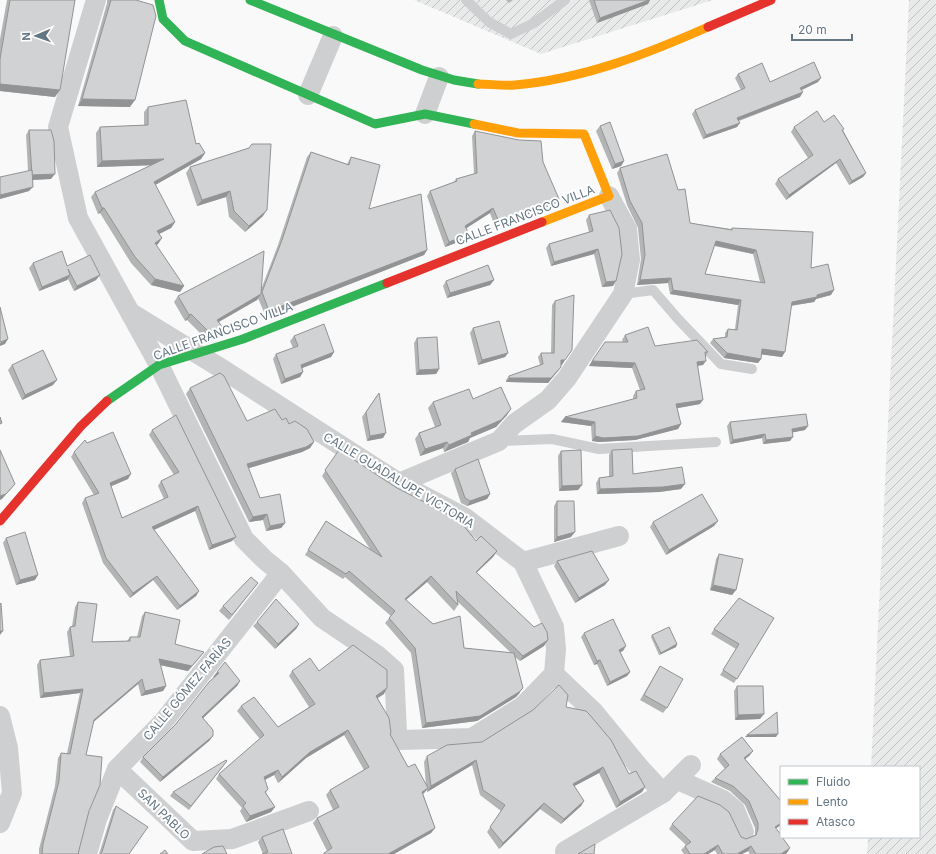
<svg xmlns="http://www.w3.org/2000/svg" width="936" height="854" font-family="Inter,sans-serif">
<defs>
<pattern id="industrial-furrows" width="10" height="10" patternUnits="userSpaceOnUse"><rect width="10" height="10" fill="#e8e9e9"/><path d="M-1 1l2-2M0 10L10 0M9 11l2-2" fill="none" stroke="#c0c1c2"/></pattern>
</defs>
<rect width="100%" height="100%" fill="#f9f9f9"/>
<g fill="url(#industrial-furrows)">
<polygon points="414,0 713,0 541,54"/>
<polygon points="909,0 936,0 936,854 867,854 868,837 919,837 919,767 871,767"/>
</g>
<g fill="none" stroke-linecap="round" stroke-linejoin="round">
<g stroke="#cecfd0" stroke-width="10">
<polyline points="466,0 489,22 511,34 534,23 565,0"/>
<polyline points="623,294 653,290 678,319 721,364 752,369"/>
<polyline points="499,441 552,439 599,449 716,442"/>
</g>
<g stroke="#cecfd0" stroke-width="20">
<polyline points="96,0 58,127 78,218 159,365 244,539 265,560 281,573 322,618 377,655 394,670 397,732 400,740 472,738 523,706 554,674"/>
<polyline points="308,95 333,36"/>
<polyline points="425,114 439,77"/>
<polyline points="131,313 219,367 399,483 464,517 523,562 554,627 556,649 554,674 594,712 640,768 663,793"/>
<polyline points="399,483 499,441 514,424 548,400 567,378 623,294 630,260 627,229 609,196"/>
<polyline points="523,562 619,536"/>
<polyline points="0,716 8,748 12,793 0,823"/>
<polyline points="117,769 193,841 232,839 309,811"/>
<polyline points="678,780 723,800 735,810 744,832"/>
<polyline points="565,851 663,793 691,765"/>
<polyline points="87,854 97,819 117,769 163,722 281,573"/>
</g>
<g stroke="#30b455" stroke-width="9">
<polyline points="159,0 163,19 185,41 375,124 425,114 474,124"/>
<polyline points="250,0 422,70 454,80 478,84"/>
<polyline points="107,401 159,365 243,339 387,283"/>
</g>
<g stroke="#ff9f0a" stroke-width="9">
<path d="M478 84C490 84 503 86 515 85 583 79 647 54 708 27"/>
<polyline points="474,124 518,133 584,134 609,196 542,222"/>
</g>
<g stroke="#e5322d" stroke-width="9">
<polyline points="708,27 771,0"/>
<polyline points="387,283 542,222"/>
<polyline points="0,521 81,426 107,401"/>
</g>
</g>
<g fill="#b3b5b5" fill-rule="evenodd">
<polygon points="7,0 75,0 55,97 0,91 0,39"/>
<polygon points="107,0 136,0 130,107 78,106 107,3"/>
<polygon points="506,0 513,0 509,3"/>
<polygon points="589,0 650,0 648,4 597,23"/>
<polygon points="738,74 770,82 818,82 802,90 800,97 739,121 737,127 703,139 692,114 695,110 741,90 735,78"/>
<polygon points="148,107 196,144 205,153 201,159 155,185 175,222 171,228 159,234 162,238 158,244 156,245 180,292 151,285 131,263 100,213 98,214 91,197 95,192 151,165 97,167 96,133 100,127 144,125 144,112"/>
<polygon points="824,122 843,130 866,173 863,177 849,185 836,163 786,200 775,184 778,179 808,158 791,132 794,127"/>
<polygon points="600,126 624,161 621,166 612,169 596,131"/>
<polygon points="29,130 51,179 32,180 29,191 0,199 28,171 26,135"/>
<polygon points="475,131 543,162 555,204 495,227 490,213 466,228 469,234 466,239 445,247 427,196 430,191 454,182 456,179 474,174 472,136"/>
<polygon points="249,148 263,216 245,232 229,217 226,197 197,206 186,173 190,167"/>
<polygon points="311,152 347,164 351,157 369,209 427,250 424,255 266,317 258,298 257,300 219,322 223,328 219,333 205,338 187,320 185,321 174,302 178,296 262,287 278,245 307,157"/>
<path d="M620 168 678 190 690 223 731 229 732 228 811 268 831 295 816 299 814 302 791 306 782 357 761 354V359L758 363 724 358 710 343 713 339 725 337V333L728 329H735L738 305 670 294 668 283 637 285 641 259 638 228 627 205 617 173ZM714 246 753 254 760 282 705 274Z"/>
<polygon points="589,215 613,286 602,287 594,254 551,266 546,248 549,244 589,232 586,220"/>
<polygon points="33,263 67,266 96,280 74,291 68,279 67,280 39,291 29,268"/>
<polygon points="494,280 490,285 447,298 443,286 446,281"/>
<polygon points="555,301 562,365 561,365 561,367 558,371 548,383 506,382 506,380 509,376 540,365 538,357 541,353 551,353 552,305"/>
<polygon points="473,328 508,353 505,357 478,365 470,333"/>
<polygon points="625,335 655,346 708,352 706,356 703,365 698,366 700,404 677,408 681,424 678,429 635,440 599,442 592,441 591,426 561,422 565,417 633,399 633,396 636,391 640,390 632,368 589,366 605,342 623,342 622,340"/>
<polygon points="294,336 334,352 331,357 302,368 303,372 300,377 281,384 273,359 276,354 293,348 290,341"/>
<polygon points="417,338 439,369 436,374 416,375 414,343"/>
<polygon points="12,365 53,385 22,400 8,370"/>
<polygon points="190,388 247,421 282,420 289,424 314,442 310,448 302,452 248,468 260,498 285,523 281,528 266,531 263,520 249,522 186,394"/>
<polygon points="379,393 383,438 367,441 362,417"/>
<polygon points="473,399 507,415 496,427 470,438 468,442 444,452 443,448 420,456 415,439 419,433 435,427 428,408 433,402"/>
<polygon points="730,422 805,430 793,432 790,441 763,444 762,438 730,444 727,426"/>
<polygon points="152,430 232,541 209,550 195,511 154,530 199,591 196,596 177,610 153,580 130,598 103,563 82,503 85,498 94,495 71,457 74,452 87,443 128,479 111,486 122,518 164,499 158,486 161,481 174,475 149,435"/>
<path d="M339 450 476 541 497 551 493 557 476 573 544 646 520 661 515 657 520 693 516 697 477 721 422 728 411 653 385 623 391 616 345 577 343 579 305 555 326 521 370 549 322 476ZM427 582 454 611 458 605 457 601 511 653 464 648 433 624 406 600Z"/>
<polygon points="612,450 633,474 681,489 659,492 597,494 596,483 599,478 609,477 609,455"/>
<polygon points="561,451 582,485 578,490 559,491 558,456"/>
<polygon points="455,469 490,494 487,499 467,506 461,503 451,473"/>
<polygon points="557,501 571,537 554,542 554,506"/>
<polygon points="653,522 714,526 666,555 650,527"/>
<polygon points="6,538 35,580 16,585 3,543"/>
<polygon points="719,554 736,590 732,595 710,590 716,559"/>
<polygon points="557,561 605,585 575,603 554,566"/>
<polygon points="258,583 229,620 219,611 223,606"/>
<polygon points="78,602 92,642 127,641 130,637 137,637 142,616 145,612 175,644 200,657 188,671 160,665 166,686 163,691 141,696 138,684 93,722 86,755 89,811 78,854 39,854 39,849 55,786 58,758 61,753 67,753 80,693 40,698 37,665 40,660 70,657 67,632 70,627 72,626 75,607"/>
<polygon points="774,618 734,683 720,675 736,649 711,634 714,629"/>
<polygon points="257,622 299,624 296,629 275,649 253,626"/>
<polygon points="584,633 623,651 620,652 630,672 627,676 607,686 597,664 594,665 581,637"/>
<polygon points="652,635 677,644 676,647 659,655 651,637"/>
<polygon points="660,666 667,708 663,713 640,700 657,671"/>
<polygon points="292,671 319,671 384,694 378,698 391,733 390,735 408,767 426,785 424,762 427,756 482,742 566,707 629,774 645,787 642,792 616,808 599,773 574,786 584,801 581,806 561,824 540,809 499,849 487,832 501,811 480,795 472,765 427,792 427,790 423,794 435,828 431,833 394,854 323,854 327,851 313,823 317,818 333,810 326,795 330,790 364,770 344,735 306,758 278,783 274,775 265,780 268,789 266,793 275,807 271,812 246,822 240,811 242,808 216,779 219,774 260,739 237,711 241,706 278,727 309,707 289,676"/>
<polygon points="213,677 240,681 237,686 203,718 213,736 209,741 160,782 140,762 143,757 175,725 214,677"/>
<polygon points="737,686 760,719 735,720 734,691"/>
<polygon points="753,751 749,756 745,759 781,801 781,825 776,828 787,853 785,854 750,854 748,851 742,854 717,854 715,850 708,854 684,854 681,850 686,845 669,829 672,824 741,837 746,839 755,835 755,828 745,805 730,791 711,782 715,778 725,769 717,759 720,754"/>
<polygon points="224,765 189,810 170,796 173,792"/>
<polygon points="116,806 129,854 99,854 113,810"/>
<polygon points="262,837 292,854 263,854 258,842"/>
</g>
<g fill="#929394">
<polygon points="649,0 650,0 648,4 597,23 600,18"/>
<polygon points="821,78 818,82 797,92 800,88"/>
<polygon points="0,84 60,90 55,97 0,91"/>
<polygon points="803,92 800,97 734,122 737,118"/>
<polygon points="82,99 135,100 130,107 78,106"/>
<polygon points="740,123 737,127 703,139 706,135"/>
<polygon points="205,153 201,159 150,188 154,182"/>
<polygon points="164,159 160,165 97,167 102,161"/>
<polygon points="840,159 836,163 786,200 789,195"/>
<polygon points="624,161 621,166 612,169 615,164"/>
<polygon points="866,173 863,177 849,185 852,181"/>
<polygon points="55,174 51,179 29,180 32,175"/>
<polygon points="33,187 29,191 0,199 0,195"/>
<polygon points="230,191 226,197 197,206 202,200"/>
<polygon points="559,199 555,204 495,227 499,222"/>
<polygon points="102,208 104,208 100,213 98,214"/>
<polygon points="493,208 490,213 462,231 465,226"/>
<polygon points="267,210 263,216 245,232 249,226"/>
<polygon points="175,222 171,228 153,237 157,231"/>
<polygon points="469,234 466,239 445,247 449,242"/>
<polygon points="162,238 158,244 151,249 155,243"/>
<polygon points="716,241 756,250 753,254 713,245"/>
<polygon points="598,249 594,254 551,266 554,262"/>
<polygon points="427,250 424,255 266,317 269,311"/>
<polygon points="70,275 67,280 39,291 42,287"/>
<polygon points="100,275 96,280 74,291 77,286"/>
<polygon points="671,278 668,283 637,285 640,280"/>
<polygon points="155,279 184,286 180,292 151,285"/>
<polygon points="494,280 490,285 447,298 450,293"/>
<polygon points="616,281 613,286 602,287 606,282"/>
<polygon points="673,290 741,300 738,305 670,294"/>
<polygon points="834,290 831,295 816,299 814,302 788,306 792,302"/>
<polygon points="261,294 257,300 213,325 217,320"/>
<polygon points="191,314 187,320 185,321 189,315"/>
<polygon points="223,328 219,333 205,338 209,332"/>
<polygon points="8,339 5,344 0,346 0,343 1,342"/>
<polygon points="762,349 785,352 782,357 759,354"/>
<polygon points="334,352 331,357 297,370 301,365"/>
<polygon points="508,353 505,357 478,365 482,360"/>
<polygon points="727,353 761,359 758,363 724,358"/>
<polygon points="561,360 565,360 562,365 558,365"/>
<polygon points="592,361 635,363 632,368 589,366"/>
<polygon points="706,361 703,365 694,366 697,362"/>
<polygon points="561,367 548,383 506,382 509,378"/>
<polygon points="439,369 436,374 416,375 419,370"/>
<polygon points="303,372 300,377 281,384 285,379"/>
<polygon points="57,380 53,385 22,400 25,395"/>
<polygon points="703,400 700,404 673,409 676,404"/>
<polygon points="511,409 507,415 496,427 470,438 468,442 444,452 449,445 471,433"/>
<polygon points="565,417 595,422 591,426 561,422"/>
<polygon points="681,424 678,429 635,440 599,442 592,441 595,436"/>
<polygon points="808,426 805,430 790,433 792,429"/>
<polygon points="386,433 383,438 367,441 370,436"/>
<polygon points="765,434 762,438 730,444 733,440"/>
<polygon points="793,437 790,441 763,444 766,440"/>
<polygon points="314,442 310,448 302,452 243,470 247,464"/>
<polygon points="447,442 443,448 420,456 425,449"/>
<polygon points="131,474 128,479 107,488 110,483"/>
<polygon points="15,484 2,499 0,500 0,496"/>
<polygon points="685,484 681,489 659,492 597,494 600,489"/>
<polygon points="582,485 578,490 559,491 562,486"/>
<polygon points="490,494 487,499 467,506 470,501"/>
<polygon points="198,506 195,511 149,532 152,527"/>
<polygon points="267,514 263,520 249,522 253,517"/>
<polygon points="718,521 714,526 666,555 669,550"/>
<polygon points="285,523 281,528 266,531 270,526"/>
<polygon points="575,532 571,537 554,542 557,537"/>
<polygon points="236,537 232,541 209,550 212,545"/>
<polygon points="497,551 493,557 472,577 476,572"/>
<polygon points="38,575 35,580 16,585 20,580"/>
<polygon points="157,576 153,580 130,598 133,593"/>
<polygon points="431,576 427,582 401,604 405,599"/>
<polygon points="609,580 605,585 575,603 579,598"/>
<polygon points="713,585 736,590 732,595 710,590"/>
<polygon points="199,591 196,596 177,610 180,606"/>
<polygon points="299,624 296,629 275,649 278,644"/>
<polygon points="0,631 3,631 0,635"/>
<polygon points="548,640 544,646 520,661 523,656"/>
<polygon points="677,644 676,647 659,655 661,653"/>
<polygon points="626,646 623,651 616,654 619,650"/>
<polygon points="204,652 188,671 155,664 159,659"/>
<polygon points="600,660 597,664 594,665 597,661"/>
<polygon points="217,672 219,673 216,678 213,677"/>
<polygon points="630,672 627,676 607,686 610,682"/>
<polygon points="142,679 138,684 90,725 94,720"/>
<polygon points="240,681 237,686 199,722 202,717"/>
<polygon points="166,686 163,691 141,696 145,691"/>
<polygon points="387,688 384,694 372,701 376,696"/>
<polygon points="523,688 516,697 477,721 422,728 426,723"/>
<polygon points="83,689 80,693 40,698 44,693"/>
<polygon points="764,714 760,719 735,720 738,715"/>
<polygon points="348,730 344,735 306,758 278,783 282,777 310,752"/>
<polygon points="778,734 776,737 745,737 747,735"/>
<polygon points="213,736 209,741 160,782 163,777"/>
<polygon points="753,751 749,756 740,763 744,758"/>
<polygon points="476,760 472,765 427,792 431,786"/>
<polygon points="603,767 599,773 569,789 573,784"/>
<polygon points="278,770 274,775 260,782 264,777"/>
<polygon points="645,787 642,792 616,808 620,802"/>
<polygon points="428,788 424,793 418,797 422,792"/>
<polygon points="584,801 581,806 561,824 564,819"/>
<polygon points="544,803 540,809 499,849 503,843"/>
<polygon points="275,807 271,812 246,822 250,816"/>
<polygon points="781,823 781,825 772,831 775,827"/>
<polygon points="435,828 431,833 394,854 388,854"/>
<polygon points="718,845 715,850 708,854 704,854"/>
<polygon points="751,846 748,851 742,854 737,854"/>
<polygon points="790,848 787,853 785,854 781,854"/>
</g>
<g fill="#d0d2d3" stroke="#929394" fill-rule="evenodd">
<polygon points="10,0 75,0 60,90 0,84 0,59"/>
<polygon points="111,0 136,0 153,5 156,16 135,100 82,99"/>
<polygon points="594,0 649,0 600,18"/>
<polygon points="814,62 821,78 800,88 803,92 737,118 740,123 706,135 695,110 745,88 738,74 762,63 770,82"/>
<polygon points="186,100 196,144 199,143 205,153 154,182 175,222 157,231 162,238 155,243 184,286 155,279 135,257 104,208 102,208 95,192 164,159 102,161 100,127 148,125 148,107"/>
<polygon points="817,111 824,122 834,115 844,129 842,130 866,173 852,181 840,159 789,195 778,179 813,155 794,127"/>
<polygon points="610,122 624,161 615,164 600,126"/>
<polygon points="29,130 51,130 54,141 55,174 32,175"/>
<polygon points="475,131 519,140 541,141 543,162 559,199 499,222 493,208 465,226 469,234 449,242 430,191 457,181 456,179 477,173"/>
<polygon points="252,144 271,144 267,210 249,226 234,211 230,191 202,200 190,167 249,148"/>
<polygon points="311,152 349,165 351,157 380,165 369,209 421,194 427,250 269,311 262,292 282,240"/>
<path d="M667 154 678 190 685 189 690 223 732 230V228L813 232 811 268 828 264 834 290 817 295V297L792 302 785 352 762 349 761 359 727 353 713 339 727 337 728 329 737 330 741 300 673 290 671 278 640 280 645 255 642 223 630 201 620 168ZM716 241 756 250 765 283 705 274Z"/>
<polygon points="32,170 33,187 0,195 1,198 0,198 0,177"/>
<polygon points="610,210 619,228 622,254 616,281 606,282 598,249 554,262 549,244 593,231 589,215"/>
<polygon points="62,251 67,266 90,255 100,275 77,286 68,269 70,275 42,287 33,263"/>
<polygon points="264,251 261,294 217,320 223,328 209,332 191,314 189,315 178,296"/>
<polygon points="488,265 494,280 450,293 446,281"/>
<polygon points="574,295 572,350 565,360 561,360 561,367 551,378 509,378 509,376 543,364 541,353 554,353 555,301"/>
<polygon points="0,307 8,339 1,342 0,341"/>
<polygon points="499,321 508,353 482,360 473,328"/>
<polygon points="324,324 334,352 301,365 303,372 285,379 276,354 298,346 294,336"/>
<polygon points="648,327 655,346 697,340 708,352 705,352 706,361 697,362 703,400 676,404 681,424 638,436 603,438 595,436 595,422 565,417 637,398 636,391 645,389 635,363 592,361 605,342 628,342 625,335"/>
<polygon points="437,337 439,369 419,370 417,338"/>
<polygon points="43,350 57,380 25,395 12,365"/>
<polygon points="220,373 224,376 247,421 275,409 282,420 286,418 289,424 295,421 307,429 314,442 306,447 247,464 260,498 280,494 285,523 270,526 267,514 253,517 190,388"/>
<polygon points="501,387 511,409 501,420 471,433 472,435 449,445 447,442 425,449 419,433 441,425 433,402 469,389 473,399"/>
<polygon points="379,393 386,433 370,436 366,412"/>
<polygon points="806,414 808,426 792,429 793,437 766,440 765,434 733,440 730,422"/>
<polygon points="176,415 236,537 212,545 198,506 152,527 199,591 180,606 157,576 133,593 106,558 85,498 99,493 74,452 85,440 87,443 113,432 131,474 110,483 122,518 168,497 161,481 179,472 152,430"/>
<polygon points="0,417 2,423 0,424"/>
<polygon points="632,449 633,474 682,467 685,484 663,487 600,489 599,478 613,476 612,450"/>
<polygon points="0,450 15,484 6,494 0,496"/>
<polygon points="339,450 397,488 459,520 476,541 481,536 497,551 476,572 534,627 542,623 547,632 548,640 523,656 456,591 458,605 431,576 405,599 433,624 460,616 464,648 514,653 523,688 519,692 480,716 426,723 415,648 389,618 395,611 349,571 346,574 308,550 326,521 382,557 325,470"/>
<polygon points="581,450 582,485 562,486 561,451"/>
<polygon points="478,459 490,494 470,501 465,498 455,469"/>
<polygon points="702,494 718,521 669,550 653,522"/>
<polygon points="557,501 574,501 575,532 557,537"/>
<polygon points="25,532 38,575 20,580 6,538"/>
<polygon points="592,551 609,580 579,598 557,561"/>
<polygon points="719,554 743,559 736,590 713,585"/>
<polygon points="251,577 258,583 232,615 223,606"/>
<polygon points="739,598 774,618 737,679 723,670 739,644 714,629"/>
<polygon points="276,599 299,624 278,644 257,622"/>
<polygon points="78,602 97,604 92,642 130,641 130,637 140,637 145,612 180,620 175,644 204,652 192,666 159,659 166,686 145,691 142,679 94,720 86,755 102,757 100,785 89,811 78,854 42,854 43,844 59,781 61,753 70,754 83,689 44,693 40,660 74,656 70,627 75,626"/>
<polygon points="1,603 3,631 0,631 0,604"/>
<polygon points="613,619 626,646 619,650 630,672 610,682 600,660 597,661 584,633"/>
<polygon points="669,627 677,644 661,653 652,635"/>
<polygon points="353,645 387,670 387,688 376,696 389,718 391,733 390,734 408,767 415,764 428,788 422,792 435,828 388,854 324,854 324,853 332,848 317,818 339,807 330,790 369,767 348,730 310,752 282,777 278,770 264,777 268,789 265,792 275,807 250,816 243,806 246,803 219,774 264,735 241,706 254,697 278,727 315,704 292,671 310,658 319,671"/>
<polygon points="225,662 240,681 202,717 213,730 213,736 163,777 143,757 175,725 209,682 219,673 217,672"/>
<polygon points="660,666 683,679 667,708 644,695"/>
<polygon points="559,685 568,695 566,707 586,711 589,714 611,740 629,774 636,771 645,787 620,802 603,767 573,784 584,801 564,819 544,803 503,843 490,827 505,805 483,790 476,760 431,786 427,756 447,745 482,742 533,710"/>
<polygon points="737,686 763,686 764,714 738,715"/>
<polygon points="777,712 778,734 747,735"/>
<polygon points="742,737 753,751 744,758 781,801 781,823 775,827 781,835 781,837 782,837 790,848 781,854 756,854 751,846 737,854 723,854 718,845 704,854 690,854 685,846 691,842 672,824 698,796 720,805 729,812 741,837 746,839 756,835 758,829 758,823 749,801 733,786 715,778 729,765 720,754"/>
<polygon points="226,760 227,761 191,806 173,792"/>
<polygon points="116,806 148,827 129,854 100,854 102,852"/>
<polygon points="283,829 292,854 262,854 268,852 262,837"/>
<polygon points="595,844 594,854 578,854"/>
<polygon points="223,846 227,854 202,854 214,847"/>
<polygon points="165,850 168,854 160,854"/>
</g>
<g text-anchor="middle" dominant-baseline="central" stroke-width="4" stroke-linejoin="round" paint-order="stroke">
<g font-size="12" fill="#657683" stroke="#fff">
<text transform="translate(525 215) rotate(-21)">CALLE FRANCISCO VILLA</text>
<text transform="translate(223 331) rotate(-20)">CALLE FRANCISCO VILLA</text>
<text transform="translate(399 480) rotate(31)">CALLE GUADALUPE VICTORIA</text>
<text transform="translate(187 689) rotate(-50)">CALLE GÓMEZ FARÍAS</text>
<text transform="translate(164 814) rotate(44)">SAN PABLO</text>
</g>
</g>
<rect x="780" y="766" width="140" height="72" fill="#ffffff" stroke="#c1c8cd"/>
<rect x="788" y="779" width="20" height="6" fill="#30b455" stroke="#c1c8cd"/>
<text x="816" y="786" font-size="12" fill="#657683">Fluido</text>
<rect x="788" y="799" width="20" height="6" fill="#ff9f0a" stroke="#c1c8cd"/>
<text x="816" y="806" font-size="12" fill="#657683">Lento</text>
<rect x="788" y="819" width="20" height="6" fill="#e5322d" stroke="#c1c8cd"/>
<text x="816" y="826" font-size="12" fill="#657683">Atasco</text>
<g transform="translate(36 36) rotate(268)" stroke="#ffffff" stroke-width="3" paint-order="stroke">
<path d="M0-3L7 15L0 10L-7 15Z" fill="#657683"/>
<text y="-6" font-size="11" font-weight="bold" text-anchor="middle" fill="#657683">N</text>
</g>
<path d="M792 34v6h60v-6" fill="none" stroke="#657683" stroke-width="2"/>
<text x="798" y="34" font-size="12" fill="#657683" stroke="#ffffff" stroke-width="3" paint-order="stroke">20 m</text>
</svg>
